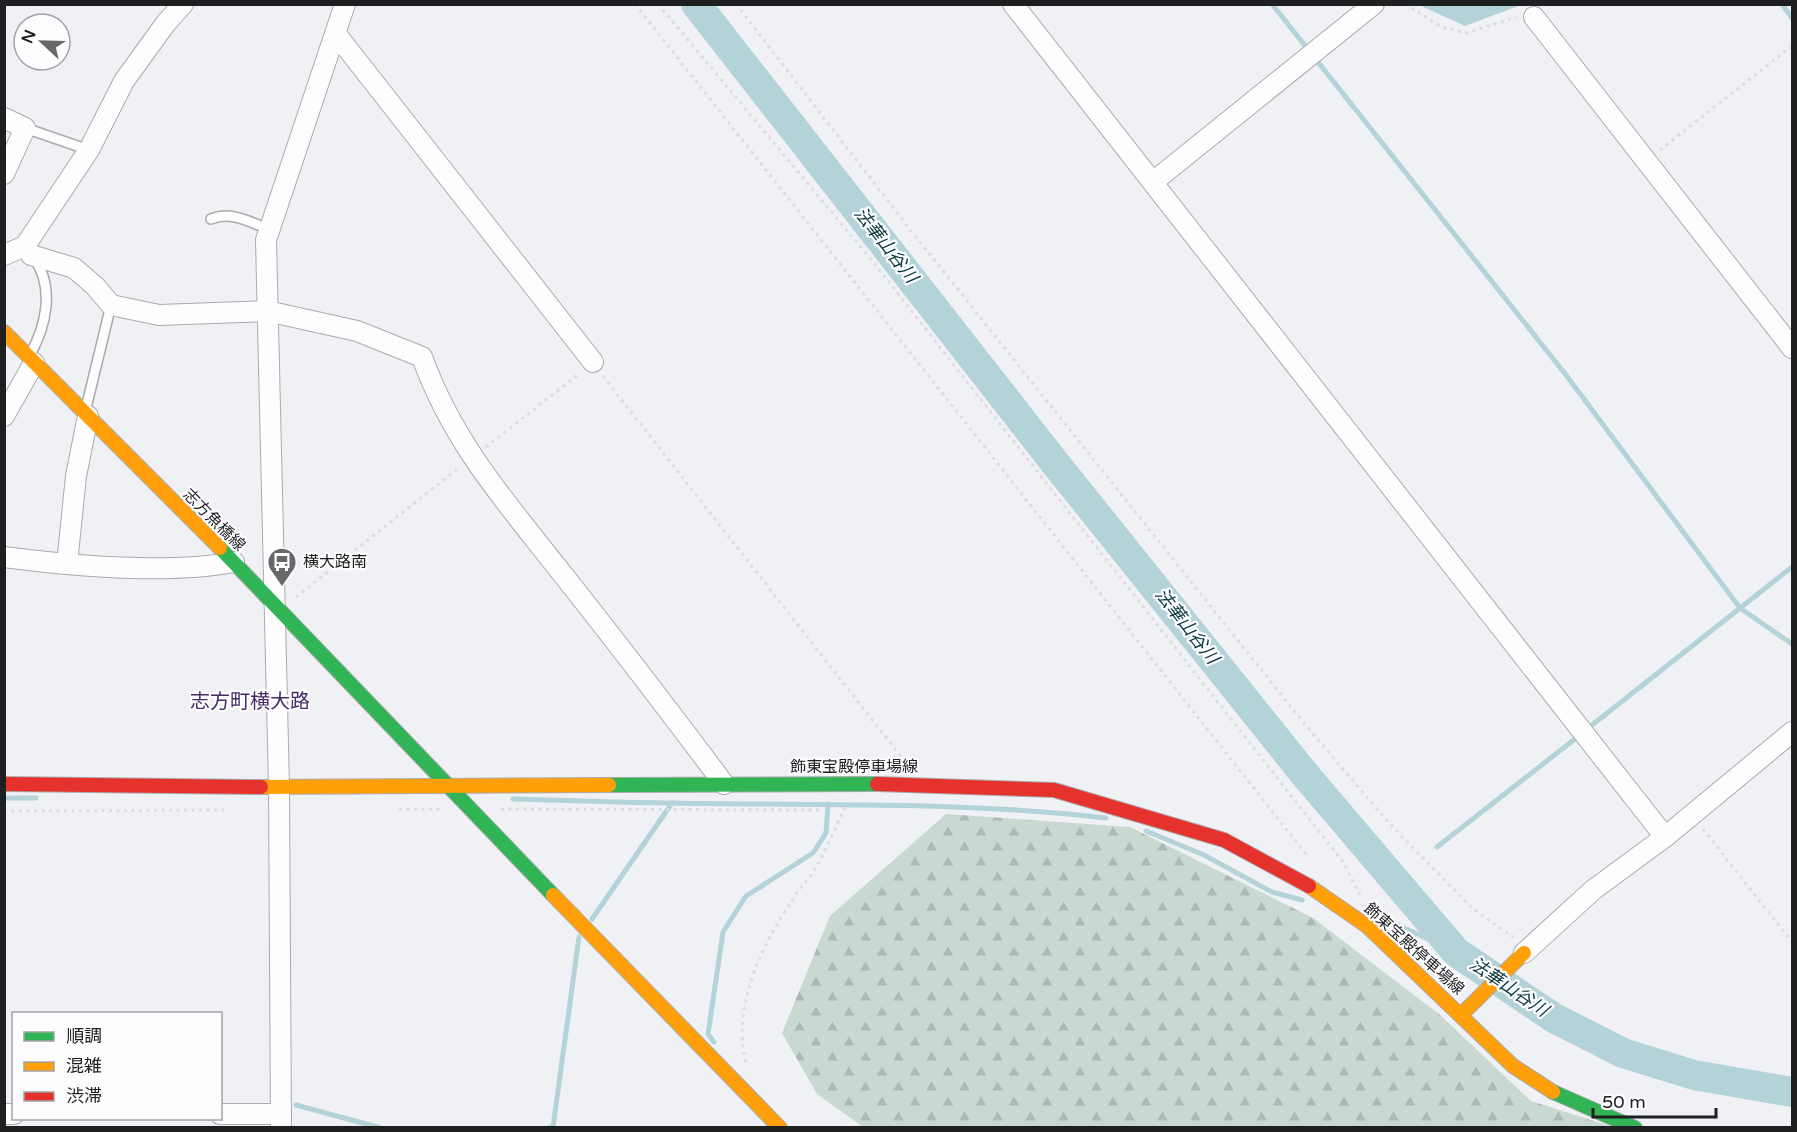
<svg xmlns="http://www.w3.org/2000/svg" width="1797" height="1132" font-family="'Varela Round','Noto Sans JP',sans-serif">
<defs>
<pattern id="forest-firs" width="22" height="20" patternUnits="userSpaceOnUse" patternTransform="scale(1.5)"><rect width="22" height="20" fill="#cad8d2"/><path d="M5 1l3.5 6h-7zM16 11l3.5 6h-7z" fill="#adb9b4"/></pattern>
</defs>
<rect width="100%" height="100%" fill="#f0f1f5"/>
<polygon fill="url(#forest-firs)" points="946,814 1130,827 1313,918 1439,1014 1531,1101 1613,1127 863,1127 817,1094 782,1033 830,916"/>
<polygon fill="#b4d3d8" points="1419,5 1521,5 1465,26"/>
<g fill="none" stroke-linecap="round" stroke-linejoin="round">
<g stroke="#b4d3d8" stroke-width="5">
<polyline points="1272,4 1566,375 1740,608 1792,644"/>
<polyline points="1782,4 1792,18"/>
<polyline points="1587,729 1792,567"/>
<polyline points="4,798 36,798"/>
<path d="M513 799C566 800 620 803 673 803 818 806 962 801 1106 818"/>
<polyline points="1146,831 1204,855 1272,892 1302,900"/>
<polyline points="1437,847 1580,735"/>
<polyline points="592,919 672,803"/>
<polyline points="1387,920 1456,952"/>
<polyline points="714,1042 708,1034 723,932 746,896 813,853 826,833 828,804"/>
<polyline points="296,1105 381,1128"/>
<polyline points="547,1128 553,1127 579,937"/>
</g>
<polyline stroke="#b4d3d8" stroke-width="30" points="696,4 1055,463 1307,777 1456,952 1554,1018 1623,1053 1694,1075 1792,1092"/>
<g stroke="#ababae" stroke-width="12">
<g id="lane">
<polyline points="25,128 89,150"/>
<path d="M211 219C231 211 248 221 268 229"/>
<path d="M30 355C46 326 55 288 34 258"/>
<polyline points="86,408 111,305"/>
</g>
</g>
<g stroke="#ababae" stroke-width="22">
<g id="street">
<polyline points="1013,4 1665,837"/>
<polyline points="1534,17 1792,348"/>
<polyline points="336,34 593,362"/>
<polyline points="4,118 25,128 4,174"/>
<polyline points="1153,182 1374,4"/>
<polyline points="4,255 25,246 89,150 124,81 166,23 183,4"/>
<path d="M31 255 74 268 95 286 111 305 159 315 267 311 357 331 422 357C454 446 511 508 568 581 621 648 673 716 724 784"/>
<polyline points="4,416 34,363"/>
<path d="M4 557C73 566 166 575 234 562"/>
<polyline points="67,564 76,476 88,416"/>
<polyline points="1524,953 1593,890 1665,837 1792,732"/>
<polyline points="4,1114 14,1114"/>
<polyline points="220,1114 281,1114"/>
<polyline points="281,1128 279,787 266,240 345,4"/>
</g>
</g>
<g stroke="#ababae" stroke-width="16">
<g id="fast">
<polyline points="220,548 553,895"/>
<polyline points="609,785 877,784"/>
<polyline points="1553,1092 1635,1128"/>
</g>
</g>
<g stroke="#ababae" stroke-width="16">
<g id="slow">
<polyline points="4,332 220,548"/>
<polyline points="261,787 609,785"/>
<polyline points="1309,886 1367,926 1513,1066 1553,1092"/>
<polyline points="553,895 780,1128"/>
<polyline points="1461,1015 1524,953"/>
</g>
</g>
<g stroke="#ababae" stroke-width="16">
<g id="jam">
<polyline points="4,784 261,787"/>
<polyline points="877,784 1054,790 1224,840 1309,886"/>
</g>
</g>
<g stroke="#dcddde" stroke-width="3" stroke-dasharray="3 4.5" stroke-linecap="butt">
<polyline points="635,4 1309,858"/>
<polyline points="658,4 874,263 1343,862 1360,895"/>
<polyline points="736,4 908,227 1303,722 1388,822 1473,909 1513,937"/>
<polyline points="1405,4 1442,27 1466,33 1517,17"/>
<polyline points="1660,150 1792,46"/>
<polyline points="603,376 906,763"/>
<polyline points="486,447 580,373"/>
<polyline points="296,597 460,467"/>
<polyline points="399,809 441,809"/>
<polyline points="501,809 820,810"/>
<polyline points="4,811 225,810"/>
<polyline points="1703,829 1792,942"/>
<path d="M746 1062C731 1007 763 943 793 899 800 887 811 877 817 866 828 846 837 824 847 803"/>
</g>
<use href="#lane" stroke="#fdfdfe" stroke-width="9"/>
<use href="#street" stroke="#fdfdfe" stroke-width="20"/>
<use href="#fast" stroke="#30b455" stroke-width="14"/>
<use href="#slow" stroke="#ff9f0a" stroke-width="14"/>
<use href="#jam" stroke="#e5322d" stroke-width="14"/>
</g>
<defs>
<g id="bus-pin" transform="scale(1.5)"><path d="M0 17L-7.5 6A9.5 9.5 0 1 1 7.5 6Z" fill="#68686b" stroke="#fdfdff"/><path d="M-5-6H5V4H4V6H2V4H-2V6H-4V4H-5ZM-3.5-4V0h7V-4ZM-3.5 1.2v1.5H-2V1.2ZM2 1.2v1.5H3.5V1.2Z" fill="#fff"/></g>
</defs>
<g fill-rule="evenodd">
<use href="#bus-pin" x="282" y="562"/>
</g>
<g text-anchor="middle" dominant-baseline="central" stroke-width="4.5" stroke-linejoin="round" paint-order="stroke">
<g font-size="16" fill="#1e1f21" stroke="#fdfdff">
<text transform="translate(214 520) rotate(45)">志方魚橋線</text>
<text x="854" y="767">飾東宝殿停車場線</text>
<text transform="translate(1414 949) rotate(42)">飾東宝殿停車場線</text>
</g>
<g font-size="16" fill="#1e1f21" stroke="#fdfdff" text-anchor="start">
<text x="303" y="562">横大路南</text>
</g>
<g font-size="18" font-style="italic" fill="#0c373c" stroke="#fdfdff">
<text transform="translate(886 245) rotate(52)">法華山谷川</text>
<text transform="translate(1187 626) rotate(52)">法華山谷川</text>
<text transform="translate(1509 987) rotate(34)">法華山谷川</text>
</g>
<g font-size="20" fill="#452c67" stroke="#fdfdff">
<text x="250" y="702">志方町横大路</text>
</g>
</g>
<rect width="1797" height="1132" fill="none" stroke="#1e1f21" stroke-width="12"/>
<rect x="12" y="1012" width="210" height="108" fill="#fdfdff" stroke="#a4a4a6" stroke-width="1.5"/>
<rect x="24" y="1032" width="30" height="9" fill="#30b455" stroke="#a4a4a6" stroke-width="1.5"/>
<text x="66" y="1042" font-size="18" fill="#1e1f21">順調</text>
<rect x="24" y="1062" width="30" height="9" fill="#ff9f0a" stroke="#a4a4a6" stroke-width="1.5"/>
<text x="66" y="1072" font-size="18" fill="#1e1f21">混雑</text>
<rect x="24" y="1092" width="30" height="9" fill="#e5322d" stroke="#a4a4a6" stroke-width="1.5"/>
<text x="66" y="1102" font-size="18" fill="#1e1f21">渋滞</text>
<g transform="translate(42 42) rotate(292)"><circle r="28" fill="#fdfdff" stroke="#a4a4a6" stroke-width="1.5"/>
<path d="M0-4.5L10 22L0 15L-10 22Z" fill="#68686b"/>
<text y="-9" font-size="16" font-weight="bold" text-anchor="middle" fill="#1e1f21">N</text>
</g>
<path d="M1593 1108v9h123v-9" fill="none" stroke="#1e1f21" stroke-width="3"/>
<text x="1602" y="1108" font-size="18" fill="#1e1f21" stroke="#fdfdff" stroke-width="4.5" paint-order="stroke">50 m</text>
</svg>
